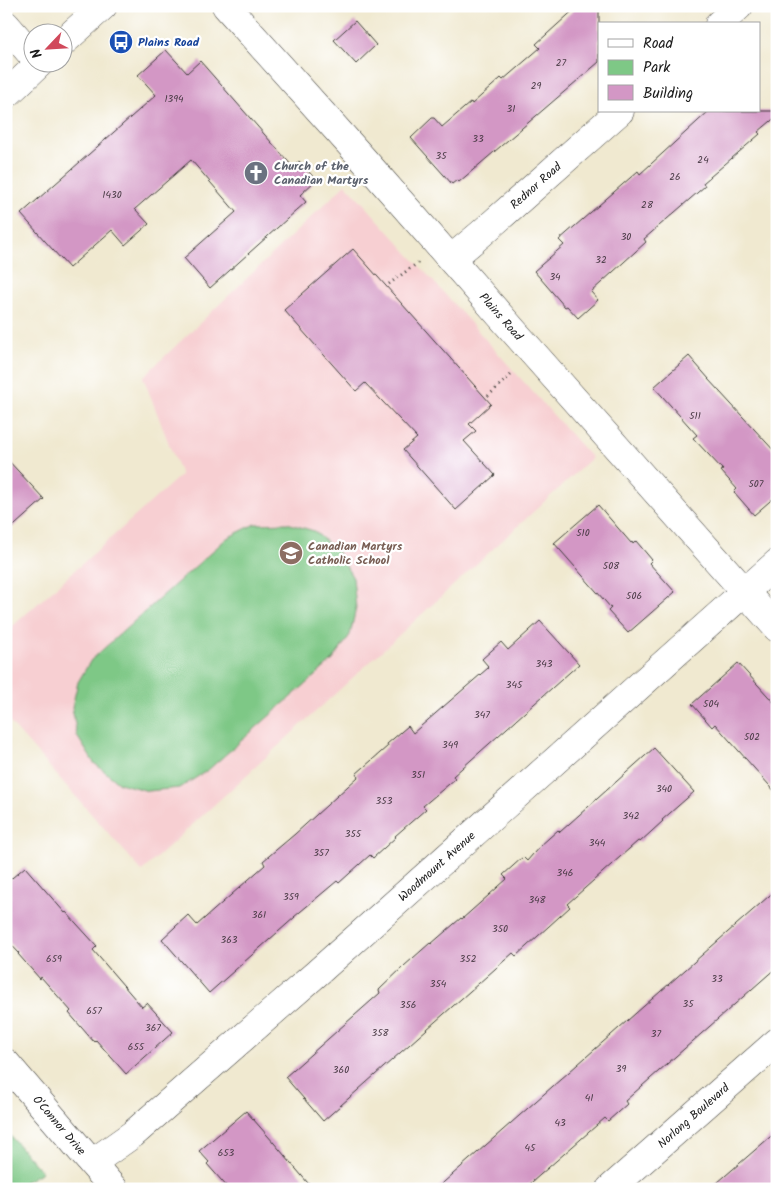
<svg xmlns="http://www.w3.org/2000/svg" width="783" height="1195" font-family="Kalam,sans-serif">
<rect width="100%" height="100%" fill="#fff"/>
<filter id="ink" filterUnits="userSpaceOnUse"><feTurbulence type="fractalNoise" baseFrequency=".02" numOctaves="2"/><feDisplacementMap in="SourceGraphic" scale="10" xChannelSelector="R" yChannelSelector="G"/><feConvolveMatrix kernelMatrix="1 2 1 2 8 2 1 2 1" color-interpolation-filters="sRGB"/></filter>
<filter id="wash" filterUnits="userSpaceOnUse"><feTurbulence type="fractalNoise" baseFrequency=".0096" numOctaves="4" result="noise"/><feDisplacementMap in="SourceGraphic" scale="20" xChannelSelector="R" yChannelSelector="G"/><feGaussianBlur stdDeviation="1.12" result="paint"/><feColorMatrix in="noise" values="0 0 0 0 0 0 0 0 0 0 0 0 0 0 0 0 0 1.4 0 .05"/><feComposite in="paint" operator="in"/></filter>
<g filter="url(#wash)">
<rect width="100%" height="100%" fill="#f0e9d0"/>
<polygon fill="#f7cfd2" points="346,184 592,458 142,871 6,718 6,632 181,475 143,377"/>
<g fill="#7ec886" stroke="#4d7251">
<polygon points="287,523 314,531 337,551 353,578 356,608 350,635 333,660 208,770 180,788 148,791 119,783 94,763 77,736 72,707 78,682 91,660 227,538 255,524"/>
<polygon points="6,1131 42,1172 12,1189 6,1189"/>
</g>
<g id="blocks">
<g fill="#d397c5">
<polygon points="578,6 599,6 599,62 459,182 457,180 452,184 411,138 432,118 434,118 442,127 471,102 472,104 501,78 503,80 540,48 536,44"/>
<polygon points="355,21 376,45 356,64 334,40"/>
<polygon points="166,50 187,73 200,61 293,167 299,161 316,180 300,195 306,202 210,288 184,258 236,212 191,160 135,209 149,224 125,245 112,230 69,268 21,214 156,95 138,75"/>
<polygon points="709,111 777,111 777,116 758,132 760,134 703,183 705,186 644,239 646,242 591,292 598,300 578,318 567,306 565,307 534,271 564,245 559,240 638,171 640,174"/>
<polygon points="353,249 491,404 469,424 476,431 464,441 495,475 456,510 403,450 417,438 365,383 356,391 284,310"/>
<polygon points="689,356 709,379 708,379 777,454 777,495 754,515 734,492 737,489 721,471 723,470 693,438 697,435 654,387"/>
<polygon points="6,458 44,499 6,533"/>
<polygon points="598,505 631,543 632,542 633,544 636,541 652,560 649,563 675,592 628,633 608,611 611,608 554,543"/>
<polygon points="540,621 579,664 453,776 455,779 423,806 426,809 395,836 396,837 373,858 370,855 339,883 337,881 294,917 295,917 209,993 162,939 188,915 197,925 265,865 263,861 295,834 358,777 356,774 388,746 387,744 408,726 413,733 488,668 487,667 488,666 482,659 501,642 508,650"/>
<polygon points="738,663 777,706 777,794 715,724 712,727 692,704"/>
<polygon points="654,748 694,792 662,820 663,821 640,842 638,841 567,904 570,907 516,956 513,953 323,1121 285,1077 380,993 379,990 404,966 430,943 431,944 461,918 462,919 507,879 503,875 523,857 527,861 540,846 558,830 560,832"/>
<polygon points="25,867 65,913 66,912 97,946 93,950 142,1007 147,1003 173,1032 126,1074 96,1040 94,1042 69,1013 71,1011 41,977 40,979 18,954 19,953 6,939 6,883"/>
<polygon points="777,889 777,967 625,1101 627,1104 608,1121 605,1118 524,1189 436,1189"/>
<polygon points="246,1111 274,1143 313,1189 229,1189 207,1164 209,1162 199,1151"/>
<polygon points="777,1131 777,1189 710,1189"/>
</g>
</g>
</g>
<g filter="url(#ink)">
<use href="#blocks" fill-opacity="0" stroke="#3c3b37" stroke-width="1"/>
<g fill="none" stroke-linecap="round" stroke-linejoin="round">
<g stroke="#3c3b37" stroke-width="29">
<g id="street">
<path id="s1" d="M226 6 364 160 518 336 777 628"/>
<polyline points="719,24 739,6"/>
<polyline points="6,25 32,55"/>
<path id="s2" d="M451 259 482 233 620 111"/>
<path id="s3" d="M92 1163 133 1134 316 974 777 563"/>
<path id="s4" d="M610 1189 777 1042"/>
</g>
</g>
<g stroke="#3c3b37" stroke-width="29">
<g id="secondary">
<polyline points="62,43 103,6"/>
<polyline points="6,95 41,62"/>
<path id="s5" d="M6 1063 114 1189"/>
</g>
</g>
<g stroke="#3c3b37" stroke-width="3" stroke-dasharray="1 4" stroke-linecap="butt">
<polyline points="389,284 419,262"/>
<polyline points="488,396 513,373"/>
</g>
<use href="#street" stroke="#fff" stroke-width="28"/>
<use href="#secondary" stroke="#fff" stroke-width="28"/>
</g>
</g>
<defs>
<g id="bus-disc" transform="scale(1.25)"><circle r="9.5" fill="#1a4fb4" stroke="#fff"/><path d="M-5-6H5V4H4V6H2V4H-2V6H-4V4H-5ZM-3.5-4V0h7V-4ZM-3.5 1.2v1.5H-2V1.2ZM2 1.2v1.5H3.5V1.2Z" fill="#fff"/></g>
<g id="church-disc" transform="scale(1.25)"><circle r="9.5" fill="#6b7280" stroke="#fff"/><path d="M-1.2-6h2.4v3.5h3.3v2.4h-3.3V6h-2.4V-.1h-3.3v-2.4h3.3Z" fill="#fff"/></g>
<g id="school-disc" transform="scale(1.25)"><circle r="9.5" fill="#8d6e63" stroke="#fff"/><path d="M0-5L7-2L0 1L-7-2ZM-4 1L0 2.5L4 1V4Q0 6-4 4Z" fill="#fff"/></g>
</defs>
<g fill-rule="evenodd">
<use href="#bus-disc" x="121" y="42"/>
<use href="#church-disc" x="256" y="173"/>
<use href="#school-disc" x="291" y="553"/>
</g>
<g text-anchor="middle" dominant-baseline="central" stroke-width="4.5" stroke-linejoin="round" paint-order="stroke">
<g font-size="10" fill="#4a3b46">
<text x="561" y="63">27</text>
<text x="536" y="86">29</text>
<text x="174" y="99">1394</text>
<text x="511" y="109">31</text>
<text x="478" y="139">33</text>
<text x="441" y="156">35</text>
<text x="703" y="160">24</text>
<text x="675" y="177">26</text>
<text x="112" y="195">1430</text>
<text x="647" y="205">28</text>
<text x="626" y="237">30</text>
<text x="601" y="260">32</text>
<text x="555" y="277">34</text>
<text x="695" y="416">511</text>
<text x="756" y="484">507</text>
<text x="583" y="533">510</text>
<text x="611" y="566">508</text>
<text x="634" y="596">506</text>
<text x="544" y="664">343</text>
<text x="514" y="685">345</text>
<text x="711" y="704">504</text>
<text x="482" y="715">347</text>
<text x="752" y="737">502</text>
<text x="450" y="745">349</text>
<text x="418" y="775">351</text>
<text x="664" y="789">340</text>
<text x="384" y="801">353</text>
<text x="631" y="816">342</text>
<text x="353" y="834">355</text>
<text x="597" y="843">344</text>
<text x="321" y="853">357</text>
<text x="565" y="873">346</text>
<text x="291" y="897">359</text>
<text x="537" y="900">348</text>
<text x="259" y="915">361</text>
<text x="500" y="929">350</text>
<text x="229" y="940">363</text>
<text x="54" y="959">659</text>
<text x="468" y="959">352</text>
<text x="717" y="979">33</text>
<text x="438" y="984">354</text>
<text x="688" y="1004">35</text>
<text x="408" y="1005">356</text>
<text x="94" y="1011">657</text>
<text x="153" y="1028">367</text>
<text x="380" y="1033">358</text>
<text x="656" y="1034">37</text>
<text x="136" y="1047">655</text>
<text x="621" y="1069">39</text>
<text x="341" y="1070">360</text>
<text x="589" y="1098">41</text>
<text x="560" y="1123">43</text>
<text x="530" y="1148">45</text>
<text x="226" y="1153">653</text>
</g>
<g font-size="12" font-weight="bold" fill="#164399" stroke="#fff" text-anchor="start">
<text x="138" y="42">Plains Road</text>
</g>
<g font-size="12" font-weight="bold" fill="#5b616d" stroke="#fff" text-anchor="start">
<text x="274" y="166">Church of the<tspan x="274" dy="14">Canadian Martyrs</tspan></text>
</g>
<g font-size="12" fill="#1c1c1c" stroke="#fff">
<text stroke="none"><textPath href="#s2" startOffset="112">Rednor Road</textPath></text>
<text stroke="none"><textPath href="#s1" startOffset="415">Plains Road</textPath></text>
<text stroke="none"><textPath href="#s3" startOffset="455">Woodmount Avenue</textPath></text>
<text stroke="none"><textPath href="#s4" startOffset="111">Norlong Boulevard</textPath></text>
<text stroke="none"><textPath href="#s5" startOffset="82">O'Connor Drive</textPath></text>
</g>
<g font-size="12" font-weight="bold" fill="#785e54" stroke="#fff" text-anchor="start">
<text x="308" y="546">Canadian Martyrs<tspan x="308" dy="14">Catholic School</tspan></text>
</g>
</g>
<rect width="783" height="1195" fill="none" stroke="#fff" stroke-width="25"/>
<rect x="598" y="22" width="162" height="90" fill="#ffffff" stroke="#a4a4a4"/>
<rect x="608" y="39" width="25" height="8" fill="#ffffff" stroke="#a4a4a4"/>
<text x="643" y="48" font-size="15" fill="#1c1c1c">Road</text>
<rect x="608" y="60" width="25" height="15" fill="#7ec886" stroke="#a4a4a4"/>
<text x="643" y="72" font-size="15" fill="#1c1c1c">Park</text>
<rect x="608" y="85" width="25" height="15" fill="#d397c5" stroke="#a4a4a4"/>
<text x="643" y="98" font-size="15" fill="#1c1c1c">Building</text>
<g transform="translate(48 48) rotate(245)"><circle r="24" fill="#ffffff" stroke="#a4a4a4"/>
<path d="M0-4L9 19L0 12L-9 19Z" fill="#d1495b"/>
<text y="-8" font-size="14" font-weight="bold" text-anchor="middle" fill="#1c1c1c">N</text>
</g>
</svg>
